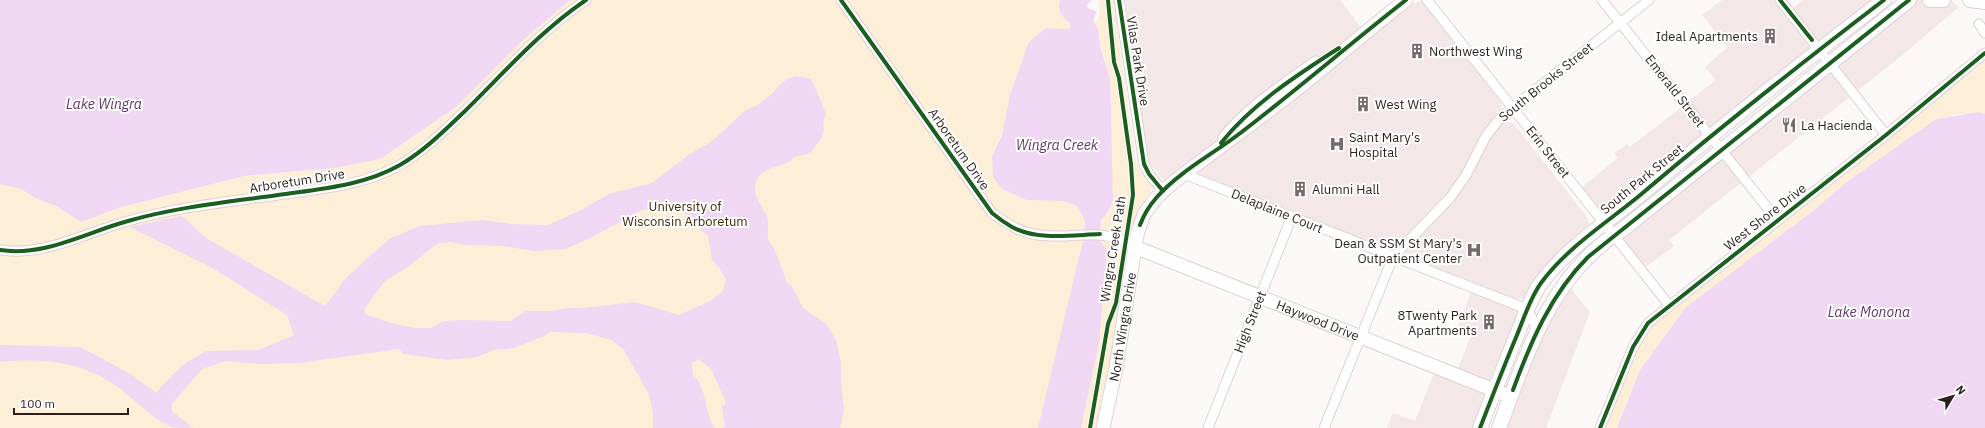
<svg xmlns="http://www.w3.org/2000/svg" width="1985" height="428" font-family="'IBM Plex Sans',sans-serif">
<rect width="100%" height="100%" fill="#fcf8f8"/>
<g fill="#f3e7e7">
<polygon points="1125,0 1340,0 1369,38 1414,3 1421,1 1501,102 1502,108 1495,117 1502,124 1506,121 1513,123 1587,217 1589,224 1561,250 1526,298 1516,300 1410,258 1396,247 1389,251 1286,208 1263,199 1253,198 1207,180 1169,178 1162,179 1151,165 1146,153"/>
<polygon points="1722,0 1780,0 1789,11 1803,0 1884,0 1604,223 1578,190 1618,158 1614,153 1627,144 1630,147 1716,80 1705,67 1728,47 1702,15"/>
<polygon points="1909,0 1951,0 1959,7 1895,61 1669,240 1674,246 1642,270 1614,235"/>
<polygon points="1472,288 1526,311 1480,428 1387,428 1393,413 1415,421 1436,368 1455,376 1472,333 1458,327"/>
<polygon points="1570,288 1590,312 1546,428 1499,428 1534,337"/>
</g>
<g fill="#fdeed7">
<path d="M570 0H1060L1059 2 1070 23V29L1046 28 992 156 1027 200 1063 201 1077 206 1085 221 1083 241 1111 242 1125 253C1120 312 1112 371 1095 428H0V183L21 189 37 199 56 206 81 222 118 208 244 176 334 168 522 41Z"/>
<polygon points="1099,0 1113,0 1135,156 1138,167 1151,187 1150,192 1139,209 1132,230 1124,234 1100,229 1101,220 1107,213 1110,79 1094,22 1098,21 1100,6"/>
<polygon points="1985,61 1985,114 1959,114 1936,119 1848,181 1814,210 1685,308 1640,370 1617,428 1600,428 1641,333"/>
</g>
<g fill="#f0d7f3" fill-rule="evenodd">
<polygon points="0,0 570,0 522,41 456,107 380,159 334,168 244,176 118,208 81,222 56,206 37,199 21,189 0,184"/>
<path d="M1060 0H1092L1087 5 1088 8 1097 12 1094 17V22L1098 29 1100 46 1110 79 1113 201 1107 213 1101 220 1100 241 1107 250 1099 343 1081 428H1038L1083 241 1085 221 1077 206 1063 201 1027 200 1002 189 993 177 992 156 1002 135 1011 92 1029 42 1046 28 1070 29V23C1062 18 1057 9 1060 0Z"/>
<path d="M796 76 811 79 817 91 826 114 823 122 824 129 821 139 811 152 804 155 796 156C785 168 768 164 758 178 749 192 762 205 767 217 770 225 766 234 769 241 770 243 772 245 773 246 778 258 783 271 787 283L791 285 803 308 826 324 836 340 841 363V382L844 410 840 428H722L725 426 722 406 725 405V400L711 369 699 359 692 363 693 375C707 386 704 414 715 428H653V412L649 394 624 350 612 340 586 333 550 332 544 336 514 348 494 350 477 357 447 360 404 354 399 349 299 363 260 364 226 361 202 369 172 404V411L193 428C187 428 177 428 172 427 150 418 134 398 115 385 80 361 41 358 0 362V345L80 347 129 373 156 393 171 376 187 362 206 351 259 350 294 335 287 315 211 267 129 227 182 216 206 238 325 306 347 277 389 239 420 226 482 220 511 224 548 225 579 211 609 194 652 183 690 154 711 142 746 110 756 106 774 92 778 86 789 78ZM671 206H679L688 218 700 226 701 231 708 236 712 260 720 269 726 280 723 291 710 301 679 315 635 302 583 308H567L552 311H526L510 321 463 320 444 321 431 328H414L395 324 367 315 364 309 385 281 409 266 438 243 451 242 465 245 504 246 534 251 565 249 588 239 642 210 650 209 657 212Z"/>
<polygon points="1979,112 1985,114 1985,428 1617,428 1640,370 1685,308 1814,210 1848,181 1936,119"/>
</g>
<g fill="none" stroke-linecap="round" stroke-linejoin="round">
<g stroke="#dcd3d2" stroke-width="11">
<g id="street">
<path d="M841 0 992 213C1005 222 1017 231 1033 234 1071 242 1099 224 1135 247"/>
<polyline points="1119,0 1144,164 1149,174 1163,191"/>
<polyline points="1427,0 1669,305"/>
<polyline points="1602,0 1777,220"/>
<polyline points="1780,0 1886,135"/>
<polyline points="1979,24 1985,33"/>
<polyline points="1184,174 1519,306 1531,316 1537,331"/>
<path d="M0 250C44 257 87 232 128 221 177 207 228 202 278 195 320 189 363 186 400 165 424 151 444 131 464 112 503 74 540 31 586 0"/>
<polyline points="1208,428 1292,216"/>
<polyline points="1324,428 1393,257 1450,198 1466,175 1486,136 1501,117 1649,0"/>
<polyline points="1600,428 1633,347 1648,323 1886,135 1985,53"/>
</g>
</g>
<g stroke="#dcd3d2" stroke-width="15">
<g id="secondary">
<path d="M1225 138C1249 108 1284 86 1316 63"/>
<path id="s1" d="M1135 247 1511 397"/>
<path id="s2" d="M1103 428 1116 368 1137 235 1144 214 1157 197 1170 185C1209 154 1249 127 1288 96 1328 65 1366 31 1406 0"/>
</g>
</g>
<g stroke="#dcd3d2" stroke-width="16">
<g id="primary">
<polyline points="1930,0 1943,0"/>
<polyline points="1970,0 1985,2"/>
<path d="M1480 428C1492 397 1504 366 1517 335 1524 318 1530 298 1541 283 1569 245 1610 221 1645 191 1723 125 1803 62 1884 0"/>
<path d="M1499 428C1527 354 1551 273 1622 230L1909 0"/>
</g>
</g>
<use href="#street" stroke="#fffefe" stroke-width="9"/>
<use href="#secondary" stroke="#fffefe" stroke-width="13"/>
<use href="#primary" stroke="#fffefe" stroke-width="14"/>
<g stroke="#fff" stroke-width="6">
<g id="cycleway">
<path d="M841 0 992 213C998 218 1005 223 1012 227 1038 241 1072 235 1100 234"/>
<polyline points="1119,0 1144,164 1149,174 1163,191"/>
<polyline points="1780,0 1812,40"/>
<path d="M1221 143C1252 104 1297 75 1339 48"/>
<path d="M1140 225C1144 214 1149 206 1157 197 1181 170 1215 153 1243 131 1299 88 1351 43 1406 0"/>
<path d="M0 250C44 257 87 232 128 221 177 207 228 202 278 195 320 189 363 186 400 165 424 151 444 131 464 112 503 74 540 31 586 0"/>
<path d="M1513 390C1531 341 1551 294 1588 257L1909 0"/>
<polyline points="1090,428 1108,324 1116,303 1133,195 1131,164 1119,78 1114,62 1108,0"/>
<path d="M1480 428C1492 397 1504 366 1517 335 1524 318 1530 298 1541 283 1569 245 1610 221 1645 191 1723 125 1803 62 1884 0"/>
<polyline points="1600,428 1633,347 1648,323 1886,135 1985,53"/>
</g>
</g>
<use href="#cycleway" stroke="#1b5e20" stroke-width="4"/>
</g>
<defs>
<g id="building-bare" transform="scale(1.2)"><path d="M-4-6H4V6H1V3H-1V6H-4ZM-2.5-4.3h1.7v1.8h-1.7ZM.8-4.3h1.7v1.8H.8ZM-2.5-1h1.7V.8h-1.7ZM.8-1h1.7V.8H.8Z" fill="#756b6a" stroke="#fff" stroke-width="2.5" paint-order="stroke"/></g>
<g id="restaurant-bare" transform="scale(1.2)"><path d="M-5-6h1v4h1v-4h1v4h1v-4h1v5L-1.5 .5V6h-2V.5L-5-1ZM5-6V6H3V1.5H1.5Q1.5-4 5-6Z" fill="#756b6a" stroke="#fff" stroke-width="2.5" paint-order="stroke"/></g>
<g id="hospital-bare" transform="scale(1.2)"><path d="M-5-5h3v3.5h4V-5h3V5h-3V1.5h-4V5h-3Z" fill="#756b6a" stroke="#fff" stroke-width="2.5" paint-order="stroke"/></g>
</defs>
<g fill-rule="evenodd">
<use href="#building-bare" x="1770" y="36"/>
<use href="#building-bare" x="1417" y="51"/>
<use href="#building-bare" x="1363" y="104"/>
<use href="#restaurant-bare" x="1789" y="125"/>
<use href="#hospital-bare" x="1337" y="144"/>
<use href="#building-bare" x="1300" y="189"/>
<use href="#hospital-bare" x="1474" y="250"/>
<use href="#building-bare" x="1489" y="322"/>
</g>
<g text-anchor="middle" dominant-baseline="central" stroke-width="4" stroke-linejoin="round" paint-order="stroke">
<g font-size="13" fill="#2c1f1e" stroke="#fff" text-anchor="start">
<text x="1758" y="36" text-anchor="end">Ideal Apartments</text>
<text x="1429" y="51">Northwest Wing</text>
<text x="1375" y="104">West Wing</text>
<text x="1801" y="125">La Hacienda</text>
<text x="1349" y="137">Saint Mary's<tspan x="1349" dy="15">Hospital</tspan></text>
<text x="1312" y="189">Alumni Hall</text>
<text x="1462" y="243" text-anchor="end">Dean &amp; SSM St Mary's<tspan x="1462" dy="15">Outpatient Center</tspan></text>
<text x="1477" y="315" text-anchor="end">8Twenty Park<tspan x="1477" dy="15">Apartments</tspan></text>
</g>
<g font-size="13" fill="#2c1f1e" stroke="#fff">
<text transform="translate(1138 61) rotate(81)">Vilas Park Drive</text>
<text transform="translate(1546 82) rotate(-39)">South Brooks Street</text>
<text transform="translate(1675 91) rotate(52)">Emerald Street</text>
<text transform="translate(959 149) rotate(55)">Arboretum Drive</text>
<text transform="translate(1548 152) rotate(52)">Erin Street</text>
<text transform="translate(1642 179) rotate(-39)">South Park Street</text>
<text transform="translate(297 181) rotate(-9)">Arboretum Drive</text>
<text transform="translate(1277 211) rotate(22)">Delaplaine Court</text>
<text transform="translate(1765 217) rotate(-38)">West Shore Drive</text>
<text transform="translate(1113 249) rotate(-81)">Wingra Creek Path</text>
<text stroke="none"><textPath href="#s1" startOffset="197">Haywood Drive</textPath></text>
<text transform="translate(1250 322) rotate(-68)">High Street</text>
<text stroke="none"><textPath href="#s2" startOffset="103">North Wingra Drive</textPath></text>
</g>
<g font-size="13" fill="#3c2a04" stroke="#fff">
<text x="685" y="206">University of<tspan x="685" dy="15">Wisconsin Arboretum</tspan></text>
</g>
<g font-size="14" font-style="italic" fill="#603568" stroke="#fff">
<text x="104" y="104">Lake Wingra</text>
<text x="1057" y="145">Wingra Creek</text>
<text x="1869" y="312">Lake Monona</text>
</g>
</g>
<g transform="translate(1953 396) rotate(52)" stroke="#ffffff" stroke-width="3" paint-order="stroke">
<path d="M0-3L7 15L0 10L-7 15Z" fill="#2c1f1e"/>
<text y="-6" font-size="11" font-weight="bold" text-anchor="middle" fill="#2c1f1e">N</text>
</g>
<path d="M14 408v6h114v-6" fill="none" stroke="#2c1f1e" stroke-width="2"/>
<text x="20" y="408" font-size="12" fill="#2c1f1e" stroke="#ffffff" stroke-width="3" paint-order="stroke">100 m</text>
</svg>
